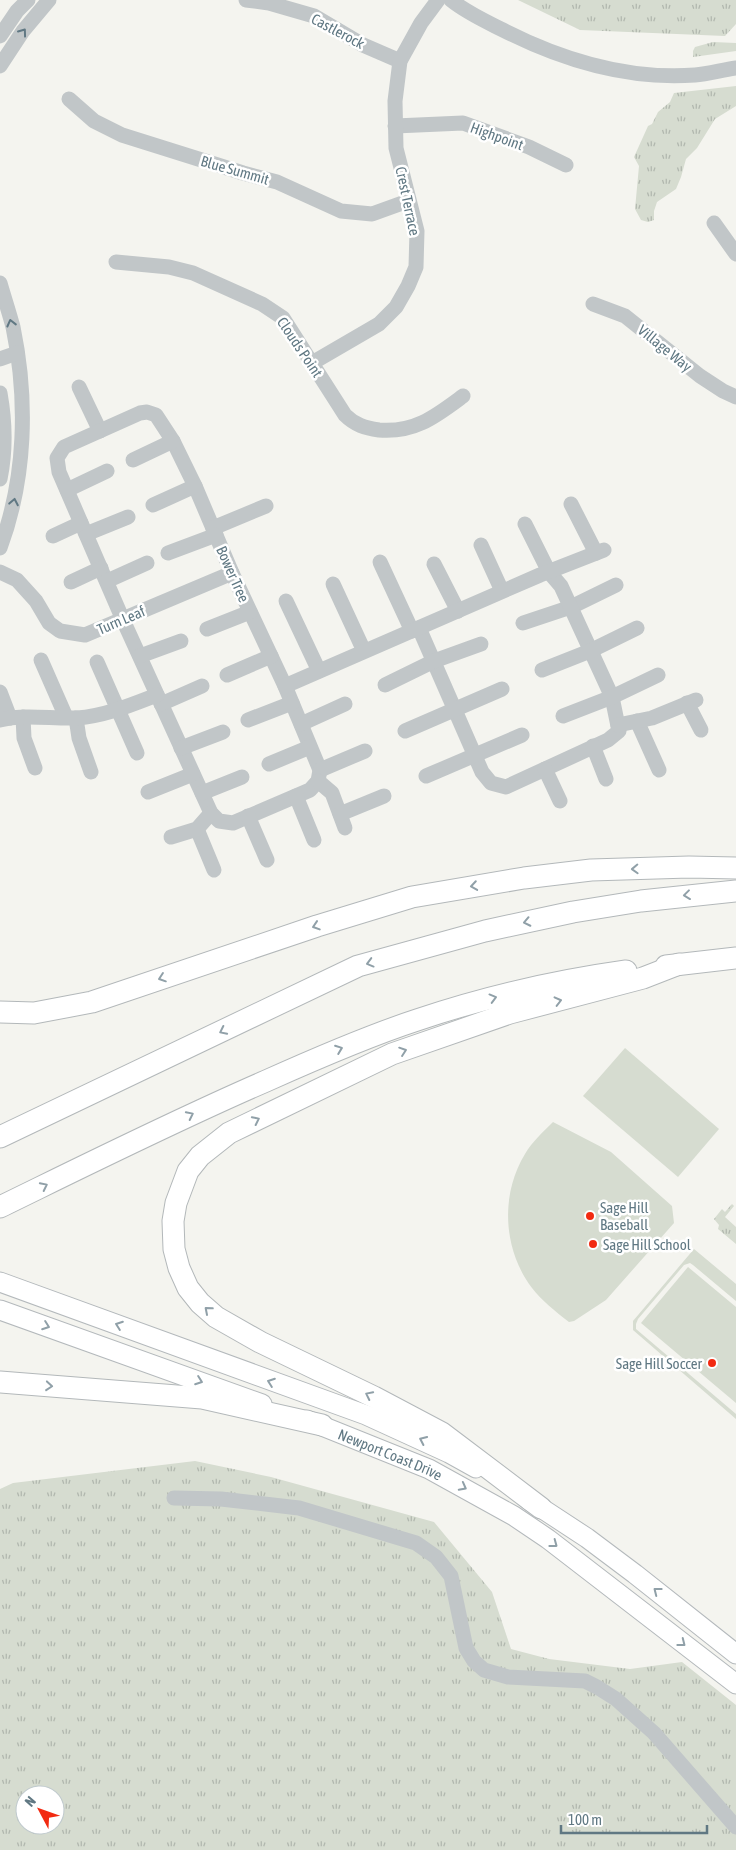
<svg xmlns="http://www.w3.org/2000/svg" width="736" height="1850" font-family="'Asap Condensed',sans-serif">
<defs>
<pattern id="grass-tufts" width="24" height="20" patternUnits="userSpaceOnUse" patternTransform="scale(1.25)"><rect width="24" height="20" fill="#d6dcd0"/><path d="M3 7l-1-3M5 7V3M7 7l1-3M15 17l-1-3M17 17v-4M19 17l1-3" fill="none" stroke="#b1b7ae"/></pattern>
</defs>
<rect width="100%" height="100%" fill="#f4f4ef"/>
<g fill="url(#grass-tufts)" fill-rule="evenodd">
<polygon points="518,0 736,0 736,24 725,36 580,30"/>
<polygon points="713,42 736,43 736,51 693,57 693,51 695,47"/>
<polygon points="736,86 736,106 715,119 697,148 686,159 681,177 676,189 657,202 654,211 654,220 648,222 641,220 635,209 639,166 634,157 648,126 652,124 658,112 670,102 674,93"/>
<polygon points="732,1204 734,1206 725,1217 736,1227 736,1244 718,1229 719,1225 714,1219 722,1209 725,1212"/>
<path d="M195 1461 271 1477 434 1522 492 1592 511 1649 549 1659 630 1669 682 1662 736 1705V1850H0V1489L13 1483ZM25 1795H55V1825H25Z"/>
</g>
<g fill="#d6dcd0">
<polygon points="625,1048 719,1129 678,1177 583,1096"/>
<path d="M553 1122 611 1152 672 1206 674 1223 606 1300 574 1321 569 1322C555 1311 542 1301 532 1288 503 1250 500 1195 525 1154 532 1142 543 1132 553 1122Z"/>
<polygon points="694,1249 736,1284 736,1301 693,1265 690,1263 684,1265 638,1319 636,1324 636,1329 736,1414 736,1419 633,1330 633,1321"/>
<polygon points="688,1267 736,1307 736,1403 641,1323"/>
</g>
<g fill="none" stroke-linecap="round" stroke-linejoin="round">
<g stroke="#b4b9bc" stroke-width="21">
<g id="major">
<polyline points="0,1282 366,1415 449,1453 476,1468"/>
<polyline points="0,1310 262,1404"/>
<path id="s1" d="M307 1420 429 1469 514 1516 548 1539 736 1684"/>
<polyline points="529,1500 587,1538 635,1574 736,1654"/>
</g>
</g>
<g stroke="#b3b8ba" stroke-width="23">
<g id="highway">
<polyline points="666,966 736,958"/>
<polyline points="0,1012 34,1013 92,1002 317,926 412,897 524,878 591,870 689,867 736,868"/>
<polyline points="0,1137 358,966 485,931 573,912 641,901 736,891"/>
<path d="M0 1207C88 1164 176 1120 266 1081 315 1059 365 1037 417 1020 485 997 555 981 626 971"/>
<polyline points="0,1382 202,1398 322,1425"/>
<polyline points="541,1508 442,1433 374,1397 260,1342 216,1317 200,1303 188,1288 179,1268 174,1249 173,1221 176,1203 188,1171 200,1156 229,1133 392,1054 510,1013 643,978 679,964"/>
</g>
</g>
<g stroke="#c1c6c8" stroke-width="15">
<polyline points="246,0 269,3 314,16 363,45 400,61"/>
<path d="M451 0C467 13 485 21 503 30 562 60 628 80 695 75 708 74 722 70 736 68"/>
<polyline points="0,36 17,11 28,0"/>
<polyline points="0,66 23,31 49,0"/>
<polyline points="69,99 94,121 122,135 243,173 277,182 341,211 372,214 408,201"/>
<polyline points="395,126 463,123 529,147 566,165"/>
<polyline points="714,223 736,254"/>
<path d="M116 262 169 267 193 273 262 304 283 318 345 415C355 425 365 428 379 430 415 433 436 416 463 396"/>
<path d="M0 283C4 297 9 312 13 327 28 400 26 478 0 548"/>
<polyline points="593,304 625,316 700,376 723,391 736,397"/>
<polyline points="0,359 17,353"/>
<polyline points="312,363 379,324 396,307 408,286 416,267 417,231 396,148 395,101 400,61 421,23 438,0"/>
<polyline points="79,387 100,431"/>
<path d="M0 393C5 421 6 450 0 479"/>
<polygon points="147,412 156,415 173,441 195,486 232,573 285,686 320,770 318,781 310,790 233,823 219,821 211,813 123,620 59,472 57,458 64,447 140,413"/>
<polyline points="133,460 173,441"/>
<polyline points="67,490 107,471"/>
<polyline points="571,504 596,553"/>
<polyline points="153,505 195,486"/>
<polyline points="213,528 266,506"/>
<polyline points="86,534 128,517"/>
<polyline points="53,536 81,523"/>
<polyline points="481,545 502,591"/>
<polyline points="168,553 216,535"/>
<polyline points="380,562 412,631"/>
<polyline points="434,564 458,611"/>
<polyline points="0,572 17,580 36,601 49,623 60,631 85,635 232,573"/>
<polyline points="107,581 147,563"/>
<polyline points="71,582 101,568"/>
<polyline points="333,584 364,651"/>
<polyline points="286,601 319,671"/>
<polyline points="523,623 571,607 616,585"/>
<polyline points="419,628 482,772 491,783 506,787 608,740 619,731 612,697 561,586 549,572 525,524"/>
<polyline points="207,629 250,612"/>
<polyline points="140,656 181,641"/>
<polyline points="41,660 66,717"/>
<polyline points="97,662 137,753"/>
<polyline points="542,670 590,651 637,628"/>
<polyline points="227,675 271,656"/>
<polyline points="385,685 434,661 481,644"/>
<polyline points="285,686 540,575 604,550"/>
<polyline points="0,692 10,718"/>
<polyline points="687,703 701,730"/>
<polyline points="161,704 202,686"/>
<polyline points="563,716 612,697 658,675"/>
<polyline points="23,717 24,738 35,768"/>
<polyline points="76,718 79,738 91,772"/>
<path d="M0 720C25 714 51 719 77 718 105 716 131 705 157 695"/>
<polyline points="248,720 292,703"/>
<polyline points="637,721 659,770"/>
<polyline points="301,724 345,704"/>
<polyline points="618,725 652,718 696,700"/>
<polyline points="405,731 502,689"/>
<polyline points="593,746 606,779"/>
<polyline points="181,748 223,732"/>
<polyline points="269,764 310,747"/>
<polyline points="545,769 560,801"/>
<polyline points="320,770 365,751"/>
<polyline points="426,776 522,735"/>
<polyline points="318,781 332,793 345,828"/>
<polyline points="148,792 193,774"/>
<polyline points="202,793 242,777"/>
<polyline points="296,796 314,840"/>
<polyline points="340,814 384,796"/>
<polyline points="248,816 267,860"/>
<polyline points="197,829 214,870"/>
<polyline points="171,837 197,829 211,813"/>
<polyline points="174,1498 221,1499 299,1508 416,1543 436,1557 451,1576 466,1648 474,1661 484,1670 508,1677 585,1681 597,1687 616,1699 654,1733 736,1827"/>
</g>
<use href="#major" stroke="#fff" stroke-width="19"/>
<use href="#highway" stroke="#fff" stroke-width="21"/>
</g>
<defs><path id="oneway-chevron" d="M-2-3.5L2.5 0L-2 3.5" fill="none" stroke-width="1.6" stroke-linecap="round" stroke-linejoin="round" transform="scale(1.25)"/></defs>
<g stroke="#607883">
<use href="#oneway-chevron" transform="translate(23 32) rotate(-54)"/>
<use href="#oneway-chevron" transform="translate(11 323) rotate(-104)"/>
<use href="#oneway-chevron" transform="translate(14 502) rotate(-79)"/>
</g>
<g stroke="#90a0a8">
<use href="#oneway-chevron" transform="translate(635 869) rotate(178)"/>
<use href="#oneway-chevron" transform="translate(474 886) rotate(171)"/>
<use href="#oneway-chevron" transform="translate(687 895) rotate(173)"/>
<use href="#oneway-chevron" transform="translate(527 922) rotate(168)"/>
<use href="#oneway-chevron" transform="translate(316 926) rotate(162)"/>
<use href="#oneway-chevron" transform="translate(370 963) rotate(165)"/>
<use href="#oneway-chevron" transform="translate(162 978) rotate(161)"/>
<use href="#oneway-chevron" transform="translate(493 998) rotate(-15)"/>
<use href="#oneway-chevron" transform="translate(558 1001) rotate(-14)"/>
<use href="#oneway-chevron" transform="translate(223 1031) rotate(154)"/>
<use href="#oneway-chevron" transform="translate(339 1049) rotate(-21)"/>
<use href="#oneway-chevron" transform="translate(403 1051) rotate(-19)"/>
<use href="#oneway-chevron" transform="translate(190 1115) rotate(-26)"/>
<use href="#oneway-chevron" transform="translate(256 1120) rotate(-26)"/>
<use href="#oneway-chevron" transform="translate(44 1186) rotate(-26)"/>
<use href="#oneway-chevron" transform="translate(208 1310) rotate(-139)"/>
<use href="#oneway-chevron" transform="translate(119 1325) rotate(-160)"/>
<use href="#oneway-chevron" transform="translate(46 1326) rotate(20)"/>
<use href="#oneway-chevron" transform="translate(199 1381) rotate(20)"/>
<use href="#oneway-chevron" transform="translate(271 1382) rotate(-160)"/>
<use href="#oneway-chevron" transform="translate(49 1386) rotate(5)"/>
<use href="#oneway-chevron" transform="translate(369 1395) rotate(-154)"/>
<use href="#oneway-chevron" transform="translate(423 1440) rotate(-155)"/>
<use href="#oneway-chevron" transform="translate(463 1487) rotate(28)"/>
<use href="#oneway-chevron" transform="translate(554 1544) rotate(37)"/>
<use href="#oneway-chevron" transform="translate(657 1591) rotate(-142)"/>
<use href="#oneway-chevron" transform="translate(682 1643) rotate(38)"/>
</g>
<g fill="#f22a11" stroke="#fff" stroke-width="2">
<circle cx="590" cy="1216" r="5"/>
<circle cx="593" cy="1244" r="5"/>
<circle cx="712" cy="1363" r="5"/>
</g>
<g text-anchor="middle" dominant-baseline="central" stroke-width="5" stroke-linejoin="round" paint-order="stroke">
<g font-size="15" fill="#607883" stroke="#fff">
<text transform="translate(338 31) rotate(28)">Castlerock</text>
<text transform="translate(497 136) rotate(20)">Highpoint</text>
<text transform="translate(235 170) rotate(16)">Blue Summit</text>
<text transform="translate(408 201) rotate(78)">Crest Terrace</text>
<text transform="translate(300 347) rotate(56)">Clouds Point</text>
<text transform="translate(665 348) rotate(39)">Village Way</text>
<text transform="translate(233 574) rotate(66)">Bower Tree</text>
<text transform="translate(121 620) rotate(-23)">Turn Leaf</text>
<text stroke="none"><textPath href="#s1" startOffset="90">Newport Coast Drive</textPath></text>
</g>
<g font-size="15" fill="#607883" stroke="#fff" text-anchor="start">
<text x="600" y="1207">Sage Hill<tspan x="600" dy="17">Baseball</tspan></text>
<text x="603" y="1244">Sage Hill School</text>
<text x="702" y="1363" text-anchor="end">Sage Hill Soccer</text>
</g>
</g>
<g transform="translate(40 1810) rotate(311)"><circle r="24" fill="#ffffff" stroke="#bfc9cd"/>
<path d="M0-4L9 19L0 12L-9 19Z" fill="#f22a11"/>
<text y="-8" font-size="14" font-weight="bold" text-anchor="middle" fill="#607883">N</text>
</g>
<path d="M561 1825v8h146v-8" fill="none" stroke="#607883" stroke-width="2.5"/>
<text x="568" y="1825" font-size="15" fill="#607883" stroke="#ffffff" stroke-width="4" paint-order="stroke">100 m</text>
</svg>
